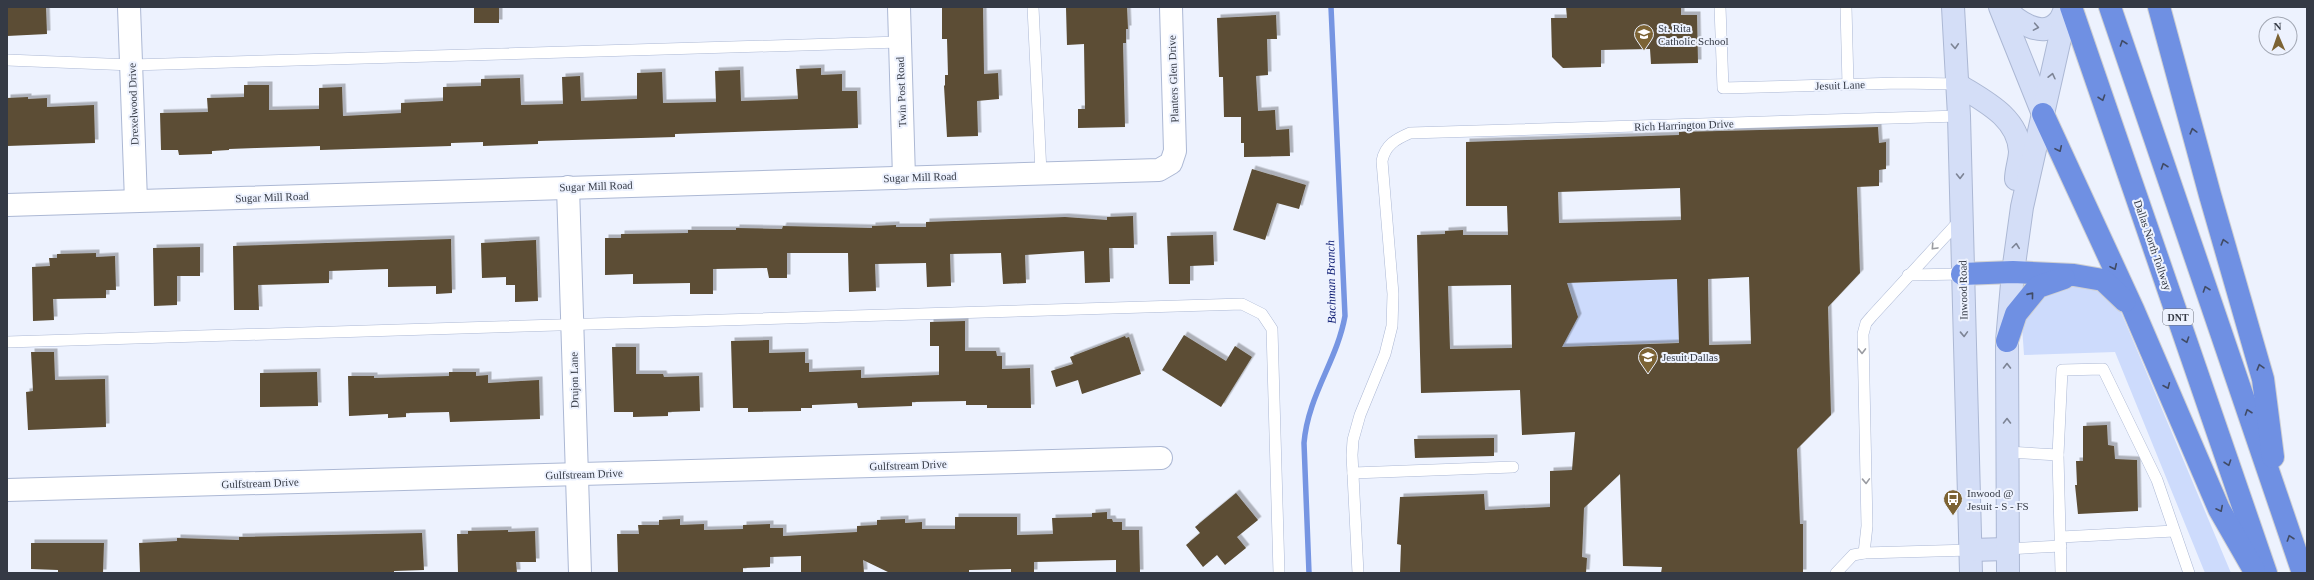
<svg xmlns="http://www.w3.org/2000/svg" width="2314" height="580" font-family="Georgia,serif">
<defs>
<filter id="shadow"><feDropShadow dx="3.5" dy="-3.5" stdDeviation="0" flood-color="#0004"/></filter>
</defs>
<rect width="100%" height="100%" fill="#edf2fe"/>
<g fill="#cddbfc">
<polygon points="1681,279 1683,342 1562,347 1561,283"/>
<path d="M2066 283C2095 288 2103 287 2121 312L2231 573H2205L2115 352 2024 355 2022 326 2037 297Z"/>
</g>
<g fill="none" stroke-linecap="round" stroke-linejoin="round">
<path stroke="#7695e2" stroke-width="5.5" d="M1309 573 1304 443C1308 395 1337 361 1345 316L1331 7"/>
</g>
<g fill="#5b4d35" fill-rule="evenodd" filter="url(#shadow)">
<polygon points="7,7 46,7 47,34 7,36"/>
<rect x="474" y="7" width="25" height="16"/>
<polygon points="942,7 983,7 984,74 998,73 999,99 977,101 978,136 947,137 944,86 945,85 945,75 948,75 947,39 942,39"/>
<polygon points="1127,7 1128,29 1126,29 1126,43 1123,43 1125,127 1078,128 1078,109 1085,109 1084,44 1067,45 1066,8"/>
<polygon points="1566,7 1681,7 1681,15 1697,15 1698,63 1651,64 1650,49 1601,50 1601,67 1563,68 1552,57 1551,18 1567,18"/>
<polygon points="1276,15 1277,39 1267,39 1268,75 1256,76 1258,111 1275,110 1276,130 1289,129 1290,156 1244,157 1244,143 1241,143 1241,117 1224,117 1223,77 1219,77 1217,18"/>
<polygon points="821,68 821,75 842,74 842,91 857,91 858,128 675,134 675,137 538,141 538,144 483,146 483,142 451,143 451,146 320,150 320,146 229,149 229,150 212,151 212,154 179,155 178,150 161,150 160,113 208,112 207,98 244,97 244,85 269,85 269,110 319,109 319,88 342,87 343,116 401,113 401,103 443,101 443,87 481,86 481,79 520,78 521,105 563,104 562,77 580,76 581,101 637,99 637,73 662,72 663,103 716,102 715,71 740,70 741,101 798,99 796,69"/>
<polygon points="28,97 28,99 47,98 47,107 94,105 95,143 7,146 7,98"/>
<path d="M1878 127 1879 143 1886 142V169L1879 170V186L1857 187 1860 273 1828 307 1831 415 1797 449 1800 524H1803V573H1661L1662 567 1623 566 1620 474 1584 508 1582 557 1587 558 1586 573H1400L1401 545 1397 544 1400 497 1484 494 1485 510 1550 507V471L1572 470 1575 432 1522 435 1520 390 1421 393 1417 235 1445 234V231L1463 230V235H1508L1507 206H1466V142L1679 135V132ZM1680 188 1681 220 1559 223 1558 192ZM1749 277 1751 344 1709 345 1708 279ZM1677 279 1679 343 1562 347 1578 317 1567 283ZM1511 285 1512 348 1450 349 1448 286Z"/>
<polygon points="1252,169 1306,185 1299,209 1277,203 1265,240 1233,230"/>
<polygon points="1133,216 1134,248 1109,248 1110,282 1085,283 1084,251 1025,255 1026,283 1003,284 1001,253 950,254 951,286 927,287 926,263 875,264 876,291 849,292 848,253 787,253 787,278 769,278 767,268 713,269 713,294 690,294 690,283 633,284 633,274 605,275 605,238 621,238 621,234 688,233 688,230 736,230 736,228 782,229 783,226 872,228 872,226 896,225 896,227 926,227 926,222 1065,217 1107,220 1107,217"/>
<polygon points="1213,235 1214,265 1190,266 1190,284 1169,284 1167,236"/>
<polygon points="451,239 452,293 436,294 436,286 388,287 388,269 329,271 329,283 258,285 259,310 234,310 233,246"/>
<polygon points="536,240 538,301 515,302 515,285 506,285 506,277 482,278 481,243"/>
<polygon points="200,247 200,276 177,276 177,305 154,306 153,248"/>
<polygon points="96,253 96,257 115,256 116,290 106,290 106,298 53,299 54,320 33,321 32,267 50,266 49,258 57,258 57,254"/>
<polygon points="965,321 965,351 996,351 997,356 1002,356 1002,369 1030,368 1031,408 987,408 987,405 966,405 966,401 912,402 912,406 858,408 857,403 812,405 812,408 801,408 801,411 748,412 748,408 733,408 731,341 769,340 769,353 805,352 805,363 809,363 809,372 861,370 861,378 939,375 939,346 930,346 930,322"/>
<polygon points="1184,335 1226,361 1235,346 1252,357 1221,407 1162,370"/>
<polygon points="1125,336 1126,338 1129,337 1141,374 1082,394 1078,380 1056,387 1051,371 1073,364 1070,357"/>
<polygon points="612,347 636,347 636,374 663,374 664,377 699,376 700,411 668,412 668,416 633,417 633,412 614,412"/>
<polygon points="31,352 54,352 55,380 105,379 106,427 28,430 26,392 33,391"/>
<polygon points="317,372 318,406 260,407 260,373"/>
<polygon points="449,372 476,372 476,376 488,375 488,383 539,380 540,419 450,422 449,412 406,413 406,417 388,418 388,414 349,416 348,376 374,376 374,378 449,376"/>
<polygon points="2107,425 2108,445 2114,446 2115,459 2137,460 2138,511 2078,514 2075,485 2077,485 2076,461 2083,461 2083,426"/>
<polygon points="1494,438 1494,456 1415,458 1414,439"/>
<polygon points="1236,493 1258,520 1237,537 1246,548 1225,565 1217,555 1203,567 1186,545 1200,533 1195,527"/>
<polygon points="1107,512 1107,519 1112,519 1113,522 1122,522 1122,530 1139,530 1140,573 1116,573 1116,560 1034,562 1034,573 1011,573 1011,569 969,570 969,573 890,573 863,560 864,573 801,573 801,556 770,557 770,567 743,568 743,572 618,573 617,534 639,534 638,525 659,525 659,520 680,519 680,525 704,524 704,530 743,529 743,525 770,524 770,528 783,528 783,536 857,532 857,526 877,525 877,520 905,519 905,523 922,522 922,529 955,529 955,517 1017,517 1017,535 1053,534 1052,518 1092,517 1092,513"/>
<polygon points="508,530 508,532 535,531 536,562 516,562 517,573 458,573 457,534 468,534 468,531"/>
<polygon points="422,533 424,570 394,571 394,573 140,573 139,543 177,541 177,538 239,540 239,537"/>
<polygon points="31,543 104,543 103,573 58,573 58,570 31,569"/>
</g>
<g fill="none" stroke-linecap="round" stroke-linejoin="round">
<g stroke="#acb8d4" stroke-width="12">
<g id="service">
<polyline points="1033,7 1041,173"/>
<polyline points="1720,7 1723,88 1899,83 1957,84"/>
<polyline points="1846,7 1848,85"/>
<polyline points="7,60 132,65 900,42"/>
<polyline points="1908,275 1962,274"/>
<polyline points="7,342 1242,304 1262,314 1272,329 1279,573"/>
<polyline points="2007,452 2058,455"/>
<polyline points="1353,473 1513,467"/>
<polyline points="2061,537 2174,531"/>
<polyline points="2007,549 2061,546"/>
<polyline points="1864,553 1867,526 1863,334 1866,323 1872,316 1961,219"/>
<path d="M1358 573 1352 455 1353 440 1360 415 1385 354 1392 326 1393 294 1382 161C1385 145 1396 139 1410 133L1959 116"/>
<polyline points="1836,573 1853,555 1864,553 1971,550"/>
<polyline points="2061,573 2058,455 2062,370 2103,369 2157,480 2189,573"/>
</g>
</g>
<g stroke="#acb8d4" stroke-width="24">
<g id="minor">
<polyline points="129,7 136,201"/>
<polyline points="899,7 904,178"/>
<polyline points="568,187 580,573"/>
<polyline points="7,205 1159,170 1171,163 1175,151 1171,7"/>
<polyline points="7,490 1161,458"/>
</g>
</g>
<g stroke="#acb8d4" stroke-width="24">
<g id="secondary">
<polyline points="1953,7 1959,116 1971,573"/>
<polyline points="2000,7 2043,114"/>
<path d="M2004 7C2015 20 2043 41 2059 21 2062 18 2064 11 2066 7"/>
<path d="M1957 84C1982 100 2018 116 2020 151 2020 160 2016 170 2016 179"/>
<polyline points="1971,550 2007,549"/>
<polyline points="2008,573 2007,341 2013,272 2022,207 2067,7"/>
</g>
</g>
<g stroke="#cfd0d2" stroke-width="24">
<g id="motorway">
<polyline points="2071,7 2266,573"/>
<polyline points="2110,7 2303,573"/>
<polyline points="2159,7 2210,195 2263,379 2273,457"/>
<polyline points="2043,114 2133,309 2219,509 2254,570"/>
<polyline points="1962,274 2013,272 2074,275 2103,280 2125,301"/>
<polyline points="2007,341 2016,314 2038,287 2064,278"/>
</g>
</g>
<use href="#service" stroke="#fff" stroke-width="11"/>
<use href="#minor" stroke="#fff" stroke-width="22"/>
<use href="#secondary" stroke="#d4def7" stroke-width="22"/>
<use href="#motorway" stroke="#6f90e3" stroke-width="22"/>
</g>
<defs><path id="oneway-chevron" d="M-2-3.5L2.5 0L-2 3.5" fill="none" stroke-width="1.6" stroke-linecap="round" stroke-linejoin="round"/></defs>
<g stroke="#7d8495">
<use href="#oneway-chevron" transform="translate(2036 27) rotate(10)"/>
<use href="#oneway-chevron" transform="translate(1955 46) rotate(87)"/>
<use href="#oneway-chevron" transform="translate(2052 76) rotate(-77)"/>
<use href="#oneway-chevron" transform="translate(1960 176) rotate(89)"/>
<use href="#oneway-chevron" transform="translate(2016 246) rotate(-83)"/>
<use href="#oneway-chevron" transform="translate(1964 334) rotate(88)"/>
<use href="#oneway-chevron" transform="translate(2007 366) rotate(-90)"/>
<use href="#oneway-chevron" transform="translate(2007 421) rotate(-90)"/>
</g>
<g stroke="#414b65">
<use href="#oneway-chevron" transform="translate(2123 43) rotate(-109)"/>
<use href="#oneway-chevron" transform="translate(2102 98) rotate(71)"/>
<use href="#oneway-chevron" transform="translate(2193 131) rotate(-105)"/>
<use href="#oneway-chevron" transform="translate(2059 149) rotate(65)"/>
<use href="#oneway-chevron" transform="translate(2164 166) rotate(-109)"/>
<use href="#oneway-chevron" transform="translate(2224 242) rotate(-106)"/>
<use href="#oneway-chevron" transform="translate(2114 267) rotate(65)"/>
<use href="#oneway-chevron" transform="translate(2206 289) rotate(-109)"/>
<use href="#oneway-chevron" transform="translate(2031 295) rotate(-51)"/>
<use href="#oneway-chevron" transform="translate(2186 340) rotate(71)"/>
<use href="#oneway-chevron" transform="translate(2260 367) rotate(-106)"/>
<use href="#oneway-chevron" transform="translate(2167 386) rotate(67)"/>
<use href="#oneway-chevron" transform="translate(2248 412) rotate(-109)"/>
<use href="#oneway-chevron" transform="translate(2228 463) rotate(71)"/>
<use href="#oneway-chevron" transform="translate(2220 509) rotate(63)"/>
<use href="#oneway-chevron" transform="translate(2290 538) rotate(-109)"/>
</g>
<g stroke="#9a9ca2">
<use href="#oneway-chevron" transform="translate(1934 247) rotate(133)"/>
<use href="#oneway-chevron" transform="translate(1862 351) rotate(89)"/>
<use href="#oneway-chevron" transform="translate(1866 481) rotate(88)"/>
</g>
<defs>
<g id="school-pin" transform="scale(1)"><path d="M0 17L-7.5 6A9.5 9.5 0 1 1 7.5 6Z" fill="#7c6334" stroke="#edf2fe"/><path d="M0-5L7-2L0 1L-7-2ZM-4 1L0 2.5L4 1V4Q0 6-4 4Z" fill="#fff"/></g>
<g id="bus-pin" transform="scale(1)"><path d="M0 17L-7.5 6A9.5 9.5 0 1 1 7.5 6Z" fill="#7c6334" stroke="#edf2fe"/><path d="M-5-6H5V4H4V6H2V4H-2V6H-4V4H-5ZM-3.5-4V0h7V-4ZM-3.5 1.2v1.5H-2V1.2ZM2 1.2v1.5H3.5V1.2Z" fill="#fff"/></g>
</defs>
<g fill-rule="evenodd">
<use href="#school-pin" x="1644" y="34"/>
<use href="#school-pin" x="1648" y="357"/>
<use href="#bus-pin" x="1953" y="499"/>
</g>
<g text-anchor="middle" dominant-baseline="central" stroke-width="4" stroke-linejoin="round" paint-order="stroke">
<rect fill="#edf2fe" stroke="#6c717c" stroke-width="1" x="2163" y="309" width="30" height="16" rx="3"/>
<g font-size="10" font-weight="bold" fill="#353a45">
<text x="2178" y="317">DNT</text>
</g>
<g font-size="11" fill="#353a45" stroke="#edf2fe" text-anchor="start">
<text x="1658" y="28">St. Rita<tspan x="1658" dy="13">Catholic School</tspan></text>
<text x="1662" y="357">Jesuit Dallas</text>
<text x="1967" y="493">Inwood @<tspan x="1967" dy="13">Jesuit - S - FS</tspan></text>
</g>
<g font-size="11" fill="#353a45" stroke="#edf2fe">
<text transform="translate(1173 79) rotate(-92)">Planters Glen Drive</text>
<text transform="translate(1840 85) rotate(-2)">Jesuit Lane</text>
<text transform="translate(901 92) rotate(-92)">Twin Post Road</text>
<text transform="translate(133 104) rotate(-92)">Drexelwood Drive</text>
<text transform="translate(1684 125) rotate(-2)">Rich Harrington Drive</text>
<text transform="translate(920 177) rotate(-2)">Sugar Mill Road</text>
<text transform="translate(596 186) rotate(-2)">Sugar Mill Road</text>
<text transform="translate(272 197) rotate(-2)">Sugar Mill Road</text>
<text transform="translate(2153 245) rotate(71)">Dallas North Tollway</text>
<text transform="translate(1963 290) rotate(-91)">Inwood Road</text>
<text transform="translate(574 380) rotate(-91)">Drujon Lane</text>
<text transform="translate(908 465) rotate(-2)">Gulfstream Drive</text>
<text transform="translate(584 474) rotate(-2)">Gulfstream Drive</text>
<text transform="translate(260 483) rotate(-2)">Gulfstream Drive</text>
</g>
<g font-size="12" font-style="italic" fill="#0b1a72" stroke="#edf2fe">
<text transform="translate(1331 282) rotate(-91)">Bachman Branch</text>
</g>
</g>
<rect width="2314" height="580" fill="none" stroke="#353a45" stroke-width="16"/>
<g transform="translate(2278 36) rotate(358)"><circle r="19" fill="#edf2fe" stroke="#a3a8b4"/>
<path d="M0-3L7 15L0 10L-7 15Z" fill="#7c6334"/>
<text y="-6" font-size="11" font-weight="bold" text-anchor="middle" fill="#353a45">N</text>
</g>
</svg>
